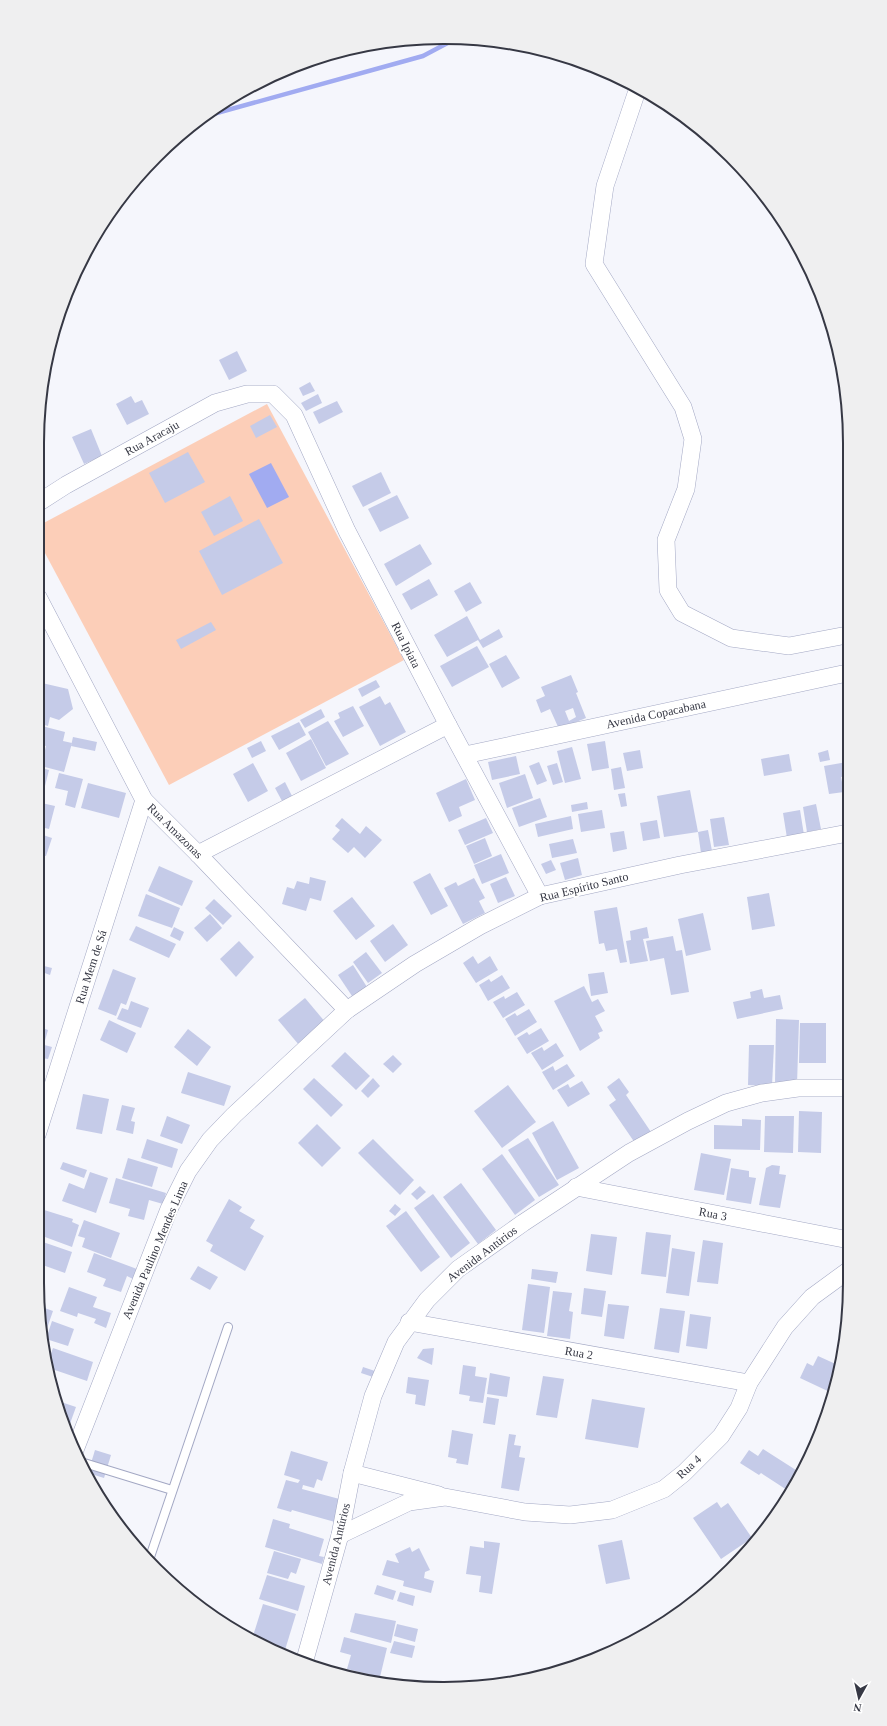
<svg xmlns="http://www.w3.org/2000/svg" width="887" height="1726" font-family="Georgia,serif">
<rect width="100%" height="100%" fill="#f5f6fc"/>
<polygon fill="#fcceb8" points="267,404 404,660 169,785 38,540 38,526"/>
<polygon fill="#a1abf1" points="271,463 289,497 267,508 249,474"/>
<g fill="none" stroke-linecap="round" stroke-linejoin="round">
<polyline stroke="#a1abf1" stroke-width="4.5" points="206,116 423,56 457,38"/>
</g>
<g fill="#c5cbe8" fill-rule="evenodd">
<polygon points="237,351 247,371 229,380 219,360"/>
<polygon points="310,382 315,391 303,396 299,388"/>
<polygon points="318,394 322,403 306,411 301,403"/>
<polygon points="131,396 135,403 142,400 149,414 127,425 116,404"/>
<polygon points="337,401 343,412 319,424 313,412"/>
<polygon points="270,415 277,427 256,438 250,426"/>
<polygon points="91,429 102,456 84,464 72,437"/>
<polygon points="188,452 205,482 165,503 149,473"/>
<polygon points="381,472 391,493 363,507 352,486"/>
<polygon points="397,495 409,518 380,532 368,509"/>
<polygon points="230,496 243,521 214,536 201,512"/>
<polygon points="259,519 283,563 222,595 199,551"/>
<polygon points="420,544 432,564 396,586 384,564"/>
<polygon points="429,579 438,595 411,610 402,594"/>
<polygon points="470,582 482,603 466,612 454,591"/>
<polygon points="467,616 480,640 499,629 503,637 483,648 478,640 447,657 434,635"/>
<polygon points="211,622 216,630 181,649 176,640"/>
<polygon points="477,646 489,667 452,687 440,666"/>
<polygon points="506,655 520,678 502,688 489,664"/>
<path d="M571 675 578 692 576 693 586 718 559 729 550 709 541 713 536 700 545 696 541 687ZM573 708 576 717 569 721 565 711Z"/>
<polygon points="376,680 380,687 362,697 358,689"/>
<polygon points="42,683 68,689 73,709 59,720 50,717 48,726 38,723 38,700"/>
<polygon points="380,696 385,705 390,702 406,732 380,746 359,707"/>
<polygon points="353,706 364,726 343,737 334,721 340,718 338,713"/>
<polygon points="321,709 325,717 305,728 300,720"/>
<polygon points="328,721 349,754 326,766 308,732"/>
<polygon points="299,722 306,735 279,750 271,736"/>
<polygon points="38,725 65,732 63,741 72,743 64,772 41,766 46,746 38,744"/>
<polygon points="73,737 97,742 95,751 71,746"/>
<polygon points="311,739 326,768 301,781 286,753"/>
<polygon points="261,741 266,751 252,758 247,748"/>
<polygon points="605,741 609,768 592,771 587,744"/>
<polygon points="572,747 581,779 565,783 557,751"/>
<polygon points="640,750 643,768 627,771 623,753"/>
<polygon points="828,750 830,760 820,762 818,753"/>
<polygon points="789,754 792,771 764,776 761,759"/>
<polygon points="516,756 520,774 492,780 488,762"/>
<polygon points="539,762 547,781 537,785 529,766"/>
<polygon points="847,762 848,776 841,777 844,792 829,794 824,766"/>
<polygon points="253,763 268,791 248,802 233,774"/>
<polygon points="557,763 563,782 553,785 547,766"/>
<polygon points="38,767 49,770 42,798 37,797"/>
<polygon points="621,767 625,788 614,790 611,769"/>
<polygon points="59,773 83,779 75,808 65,805 68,791 55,788"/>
<polygon points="525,774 533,798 507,808 499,783"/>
<polygon points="466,779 475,800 459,807 462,816 449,822 436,793"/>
<polygon points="285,782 292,796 282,801 275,788"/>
<polygon points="88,783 126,793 119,818 81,808"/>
<polygon points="690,790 698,832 664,837 657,796"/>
<polygon points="625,793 627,806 621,807 618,794"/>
<polygon points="540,798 547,817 519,827 512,808"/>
<polygon points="37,802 55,806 49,829 37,826"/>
<polygon points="587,802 588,809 572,812 571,805"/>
<polygon points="816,804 821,829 807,832 803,807"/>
<polygon points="602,810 605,828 581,832 578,814"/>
<polygon points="800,810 804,835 787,838 783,813"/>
<polygon points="571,816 573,829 538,837 535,824"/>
<polygon points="724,817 729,845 714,847 710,819"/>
<polygon points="342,818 360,834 366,826 382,840 365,858 354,847 348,853 332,839 340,830 335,826"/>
<polygon points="486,818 493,833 465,845 458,830"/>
<polygon points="657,820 660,838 643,841 640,823"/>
<polygon points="708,830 712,851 701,853 698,832"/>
<polygon points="624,831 627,849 613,852 610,833"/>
<polygon points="40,834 52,838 46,856 37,854"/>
<polygon points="485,838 492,856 474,864 466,846"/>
<polygon points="573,839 577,853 552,858 549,844"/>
<polygon points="501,854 509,873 482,884 474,865"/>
<polygon points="578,858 582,875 565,880 560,863"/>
<polygon points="551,860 556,870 546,874 541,864"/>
<polygon points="159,866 193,881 182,906 148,891"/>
<polygon points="430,873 448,906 431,915 413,882"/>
<polygon points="310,877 326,881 321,901 310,898 306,911 282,904 287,887 294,889 297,881 309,884"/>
<polygon points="506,877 515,896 498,903 490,884"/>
<polygon points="474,878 485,898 479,901 485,913 463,924 444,888 456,882 458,886"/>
<polygon points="769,893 775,926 752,930 747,897"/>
<polygon points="146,894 180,908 172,928 138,916"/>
<polygon points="352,897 375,926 356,940 333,911"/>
<polygon points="214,899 232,916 223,925 205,908"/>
<polygon points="617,907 627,962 620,963 617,949 606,951 604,943 599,944 594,911"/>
<polygon points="848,911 848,935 847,935 843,912"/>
<polygon points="703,913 711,950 686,956 678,919"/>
<polygon points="210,914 222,928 207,942 194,928"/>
<polygon points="393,924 408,945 385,962 370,941"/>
<polygon points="136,926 176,944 169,958 129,940"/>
<polygon points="174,927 184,932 180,941 170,936"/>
<polygon points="647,927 649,938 643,939 648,961 630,964 626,941 631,940 630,931"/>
<polygon points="673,936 676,951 682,950 689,992 671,995 664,958 650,961 646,941"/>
<polygon points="239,941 254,957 236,977 220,959"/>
<polygon points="366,952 382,973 368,983 353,962"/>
<polygon points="473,956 478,964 490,956 498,970 476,983 463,963"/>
<polygon points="353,965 367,987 352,996 338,975"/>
<polygon points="44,966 52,968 50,975 42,972"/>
<polygon points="113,969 136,978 126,1005 121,1003 116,1016 98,1009"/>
<polygon points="604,972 608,993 591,996 588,974"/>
<polygon points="502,975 510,988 488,1001 479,985 489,979 491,982"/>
<polygon points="584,986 592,1002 598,999 605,1011 595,1016 603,1031 598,1033 600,1038 580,1051 554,1001"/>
<polygon points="762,989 764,998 780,995 783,1009 737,1019 733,1002 751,998 750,992"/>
<polygon points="517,992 525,1005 503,1018 493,1002 504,996 505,999"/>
<polygon points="305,998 326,1023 299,1045 278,1020"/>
<polygon points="131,1001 149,1008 141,1028 117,1019 122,1008 128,1010"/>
<polygon points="529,1009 537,1022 515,1036 505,1019 515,1013 517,1016"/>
<polygon points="776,1019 799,1020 797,1084 775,1083"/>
<polygon points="109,1020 136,1033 127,1053 100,1040"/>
<polygon points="800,1023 826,1023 826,1063 799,1063"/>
<polygon points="37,1026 48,1030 44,1044 37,1042"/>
<polygon points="541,1028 549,1041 527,1054 517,1038 527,1032 529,1035"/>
<polygon points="188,1029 211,1047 197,1066 174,1047"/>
<polygon points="37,1043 52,1047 48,1059 42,1058 39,1068 37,1068"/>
<polygon points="556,1043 564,1056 542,1070 531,1053 542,1047 544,1051"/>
<polygon points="749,1045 774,1045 772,1086 748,1085"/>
<polygon points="345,1052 370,1076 356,1090 331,1066"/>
<polygon points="393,1055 402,1064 393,1073 383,1064"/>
<polygon points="567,1064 575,1076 553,1090 542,1072 553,1066 555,1071"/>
<polygon points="188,1072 231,1086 224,1106 181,1093"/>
<polygon points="37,1074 42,1076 38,1090 37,1090"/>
<polygon points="314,1078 343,1105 331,1117 303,1089"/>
<polygon points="373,1078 380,1086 368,1098 361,1091"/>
<polygon points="619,1078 629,1092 626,1095 651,1132 635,1143 609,1105 616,1100 607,1087"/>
<polygon points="582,1081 590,1094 568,1107 557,1090 568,1084 570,1088"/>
<polygon points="508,1085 536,1122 502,1148 474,1111"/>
<polygon points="83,1094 109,1099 102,1134 76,1129"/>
<polygon points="122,1105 135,1108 131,1121 135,1122 133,1134 116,1130"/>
<polygon points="799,1111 822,1112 821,1153 798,1152"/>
<polygon points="167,1116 190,1125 182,1144 160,1136"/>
<polygon points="765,1116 794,1116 793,1153 764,1152"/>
<polygon points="742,1119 761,1120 760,1150 714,1149 714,1125 742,1126"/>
<polygon points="553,1121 579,1168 557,1180 532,1133"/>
<polygon points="317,1124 341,1148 322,1167 298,1143"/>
<polygon points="528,1138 559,1185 539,1197 508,1150"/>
<polygon points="147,1139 178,1149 172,1168 141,1158"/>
<polygon points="373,1139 414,1180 400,1195 358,1153"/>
<polygon points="701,1153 731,1159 724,1195 694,1190"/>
<polygon points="502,1154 535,1200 515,1215 482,1169"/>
<polygon points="128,1158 158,1167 152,1187 122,1178"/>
<polygon points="63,1162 87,1170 84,1178 60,1169"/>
<polygon points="772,1165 780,1166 779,1174 786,1175 780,1208 759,1205 766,1168"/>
<polygon points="731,1168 749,1171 749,1177 756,1178 751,1204 726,1200"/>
<polygon points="90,1172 108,1178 96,1213 62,1201 69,1183 84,1189"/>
<polygon points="116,1178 166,1193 163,1204 149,1200 144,1220 128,1216 130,1209 109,1203"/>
<polygon points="461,1183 496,1230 478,1244 443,1197"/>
<polygon points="420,1186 426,1192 417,1200 411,1194"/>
<polygon points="433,1194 470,1243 451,1258 414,1208"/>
<polygon points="229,1199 242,1207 239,1211 255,1220 250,1228 264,1236 245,1271 210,1251 213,1245 206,1241"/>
<polygon points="395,1204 401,1209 395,1216 389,1211"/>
<polygon points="41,1209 73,1219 72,1222 79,1225 72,1247 45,1237 43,1241 37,1238 37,1221"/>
<polygon points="406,1211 440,1257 421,1272 386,1226"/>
<polygon points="84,1220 120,1233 111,1258 82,1247 85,1238 78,1236"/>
<polygon points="646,1232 671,1235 666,1277 641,1274"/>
<polygon points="591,1234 617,1237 612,1275 586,1271"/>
<polygon points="703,1240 723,1243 718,1284 697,1282"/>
<polygon points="40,1241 72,1252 65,1273 37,1263 37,1249"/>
<polygon points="672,1248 695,1252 689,1296 666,1293"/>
<polygon points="94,1253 137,1269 133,1279 127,1276 121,1292 103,1286 106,1279 87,1272"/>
<polygon points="198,1266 218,1277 210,1290 190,1279"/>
<polygon points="532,1269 558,1272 556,1283 531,1279"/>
<polygon points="528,1284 550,1287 544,1333 522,1330"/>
<polygon points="69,1287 97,1297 93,1307 111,1313 106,1328 94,1323 96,1319 78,1313 77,1317 60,1311"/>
<polygon points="584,1288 606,1291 602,1317 581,1314"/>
<polygon points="553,1291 572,1293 569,1311 573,1312 570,1339 547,1336"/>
<polygon points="608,1304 629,1306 624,1339 604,1336"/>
<polygon points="39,1306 53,1311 45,1334 42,1333"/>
<polygon points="660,1308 685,1311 679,1353 654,1349"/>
<polygon points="690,1314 711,1317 707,1349 686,1346"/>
<polygon points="52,1321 74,1329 68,1346 46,1339"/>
<polygon points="53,1348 93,1362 87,1381 46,1367"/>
<polygon points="434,1348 432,1365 417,1358 423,1349"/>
<polygon points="818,1356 840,1366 834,1394 800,1378 807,1363 813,1366"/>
<polygon points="463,1365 476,1367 475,1376 487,1378 483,1403 469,1401 470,1396 459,1394"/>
<polygon points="363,1367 375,1371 373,1377 361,1373"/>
<polygon points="490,1373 510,1377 507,1397 487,1394"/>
<polygon points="543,1376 564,1379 557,1418 536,1415"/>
<polygon points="408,1377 429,1380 425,1406 415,1404 416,1395 406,1393"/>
<polygon points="487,1397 499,1399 495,1425 483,1423"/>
<polygon points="592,1399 645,1408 638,1448 585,1439"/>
<polygon points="55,1400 76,1407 67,1432 59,1413"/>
<polygon points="452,1430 473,1434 468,1465 456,1463 457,1459 448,1457"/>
<polygon points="509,1434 516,1435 514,1445 521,1446 519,1457 525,1458 519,1491 501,1488"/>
<polygon points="763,1449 799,1472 787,1490 761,1473 759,1475 740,1463 749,1450 758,1456"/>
<polygon points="95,1450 111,1455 104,1478 88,1473"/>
<polygon points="291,1451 328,1462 322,1481 317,1479 314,1488 303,1485 302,1489 347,1501 335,1522 292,1510 291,1512 277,1508 286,1480 298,1483 300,1480 284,1475"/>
<polygon points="717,1502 721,1508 728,1503 752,1538 721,1559 693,1518"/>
<polygon points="273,1519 290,1524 289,1528 324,1539 319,1556 324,1557 322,1564 265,1547"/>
<polygon points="622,1540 630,1579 606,1584 598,1545"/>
<polygon points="484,1541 500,1543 492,1594 479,1592 481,1576 466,1574 470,1546 484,1548"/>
<polygon points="410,1547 412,1552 419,1548 430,1570 425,1572 424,1578 434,1581 431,1593 403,1586 404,1581 382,1575 387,1560 399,1563 395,1554"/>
<polygon points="274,1551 301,1559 296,1574 291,1572 288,1579 267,1573"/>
<polygon points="267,1575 305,1586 298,1611 259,1599"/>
<polygon points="377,1585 396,1591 393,1600 374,1594"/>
<polygon points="400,1592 415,1596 413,1606 397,1601"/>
<polygon points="263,1604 296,1614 285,1650 252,1639"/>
<polygon points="355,1613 396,1621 391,1643 350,1632"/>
<polygon points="397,1624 418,1629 415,1642 394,1636"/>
<polygon points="344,1637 387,1648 380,1677 347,1669 351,1655 340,1652"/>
<polygon points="394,1641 415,1646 412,1658 390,1653"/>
</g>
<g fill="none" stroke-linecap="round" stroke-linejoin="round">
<g stroke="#a3a8c4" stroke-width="10">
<g id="service">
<polyline points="81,1462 172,1490"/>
<polyline points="149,1560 228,1327"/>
</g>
</g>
<g stroke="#a3a8c4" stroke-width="18">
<g id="minor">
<polyline points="638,88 605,186 594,264 683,407 693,439 686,489 666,540 668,590 682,613 731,638 789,646 847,635"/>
<polyline points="38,503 66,485 215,403 247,394 273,394 294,415 347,531 448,725 540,896"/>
<polyline points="38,597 144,800 198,854 347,1010"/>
<polyline points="465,755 847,673"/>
<polyline points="198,854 448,725"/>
<polyline points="37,1135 144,800"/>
<polyline points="576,1187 849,1240"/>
<polyline points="409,1322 749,1383"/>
<polyline points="75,1450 169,1209 188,1171 210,1140 234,1115 347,1010 415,964 480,926 540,896 680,865 848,833"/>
<polyline points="352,1473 439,1495"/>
<polyline points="340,1535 409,1502 445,1497 525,1512 570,1515 612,1510 664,1489 684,1473 721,1436 739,1408 749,1383 785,1327 812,1297 849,1270"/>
<polyline points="304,1663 340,1535 352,1473 373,1396 396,1342 427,1300 458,1269 523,1223 629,1153 688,1121 726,1103 762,1093 798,1088 849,1088"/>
</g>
</g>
<use href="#service" stroke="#fff" stroke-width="8"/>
<use href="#minor" stroke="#fff" stroke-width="17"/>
</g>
<g text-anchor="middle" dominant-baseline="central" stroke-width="4" stroke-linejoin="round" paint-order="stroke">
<g font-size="12" fill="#363844" stroke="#fff">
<text transform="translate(152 438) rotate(-29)">Rua Aracaju</text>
<text transform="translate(406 645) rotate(63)">Rua Ipiata</text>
<text transform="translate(656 714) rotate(-12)">Avenida Copacabana</text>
<text transform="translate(175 831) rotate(45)">Rua Amazonas</text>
<text transform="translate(584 887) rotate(-14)">Rua Espírito Santo</text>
<text transform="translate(91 967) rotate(-72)">Rua Mem de Sá</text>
<text transform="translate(713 1214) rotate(11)">Rua 3</text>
<text transform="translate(155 1250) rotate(-67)">Avenida Paulino Mendes Lima</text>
<text transform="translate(482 1254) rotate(-37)">Avenida Antúrios</text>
<text transform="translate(579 1353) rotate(10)">Rua 2</text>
<text transform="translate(689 1467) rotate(-43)">Rua 4</text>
<text transform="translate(336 1544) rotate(-76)">Avenida Antúrios</text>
</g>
</g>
<path d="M0 0H887V1726H0ZM443 44H444A399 399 0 0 1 843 443V1283A399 399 0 0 1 444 1682H443A399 399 0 0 1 44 1283V443A399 399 0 0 1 443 44Z" fill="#efeff0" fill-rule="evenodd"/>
<path fill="none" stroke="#363844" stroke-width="2" d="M443 44H444A399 399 0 0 1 843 443V1283A399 399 0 0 1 444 1682H443A399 399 0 0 1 44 1283V443A399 399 0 0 1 443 44Z"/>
<g transform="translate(859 1698) rotate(188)" stroke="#ffffff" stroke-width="3" paint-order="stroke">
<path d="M0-3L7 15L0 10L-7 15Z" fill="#363844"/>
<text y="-6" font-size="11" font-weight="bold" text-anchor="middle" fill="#363844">N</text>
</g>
</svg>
